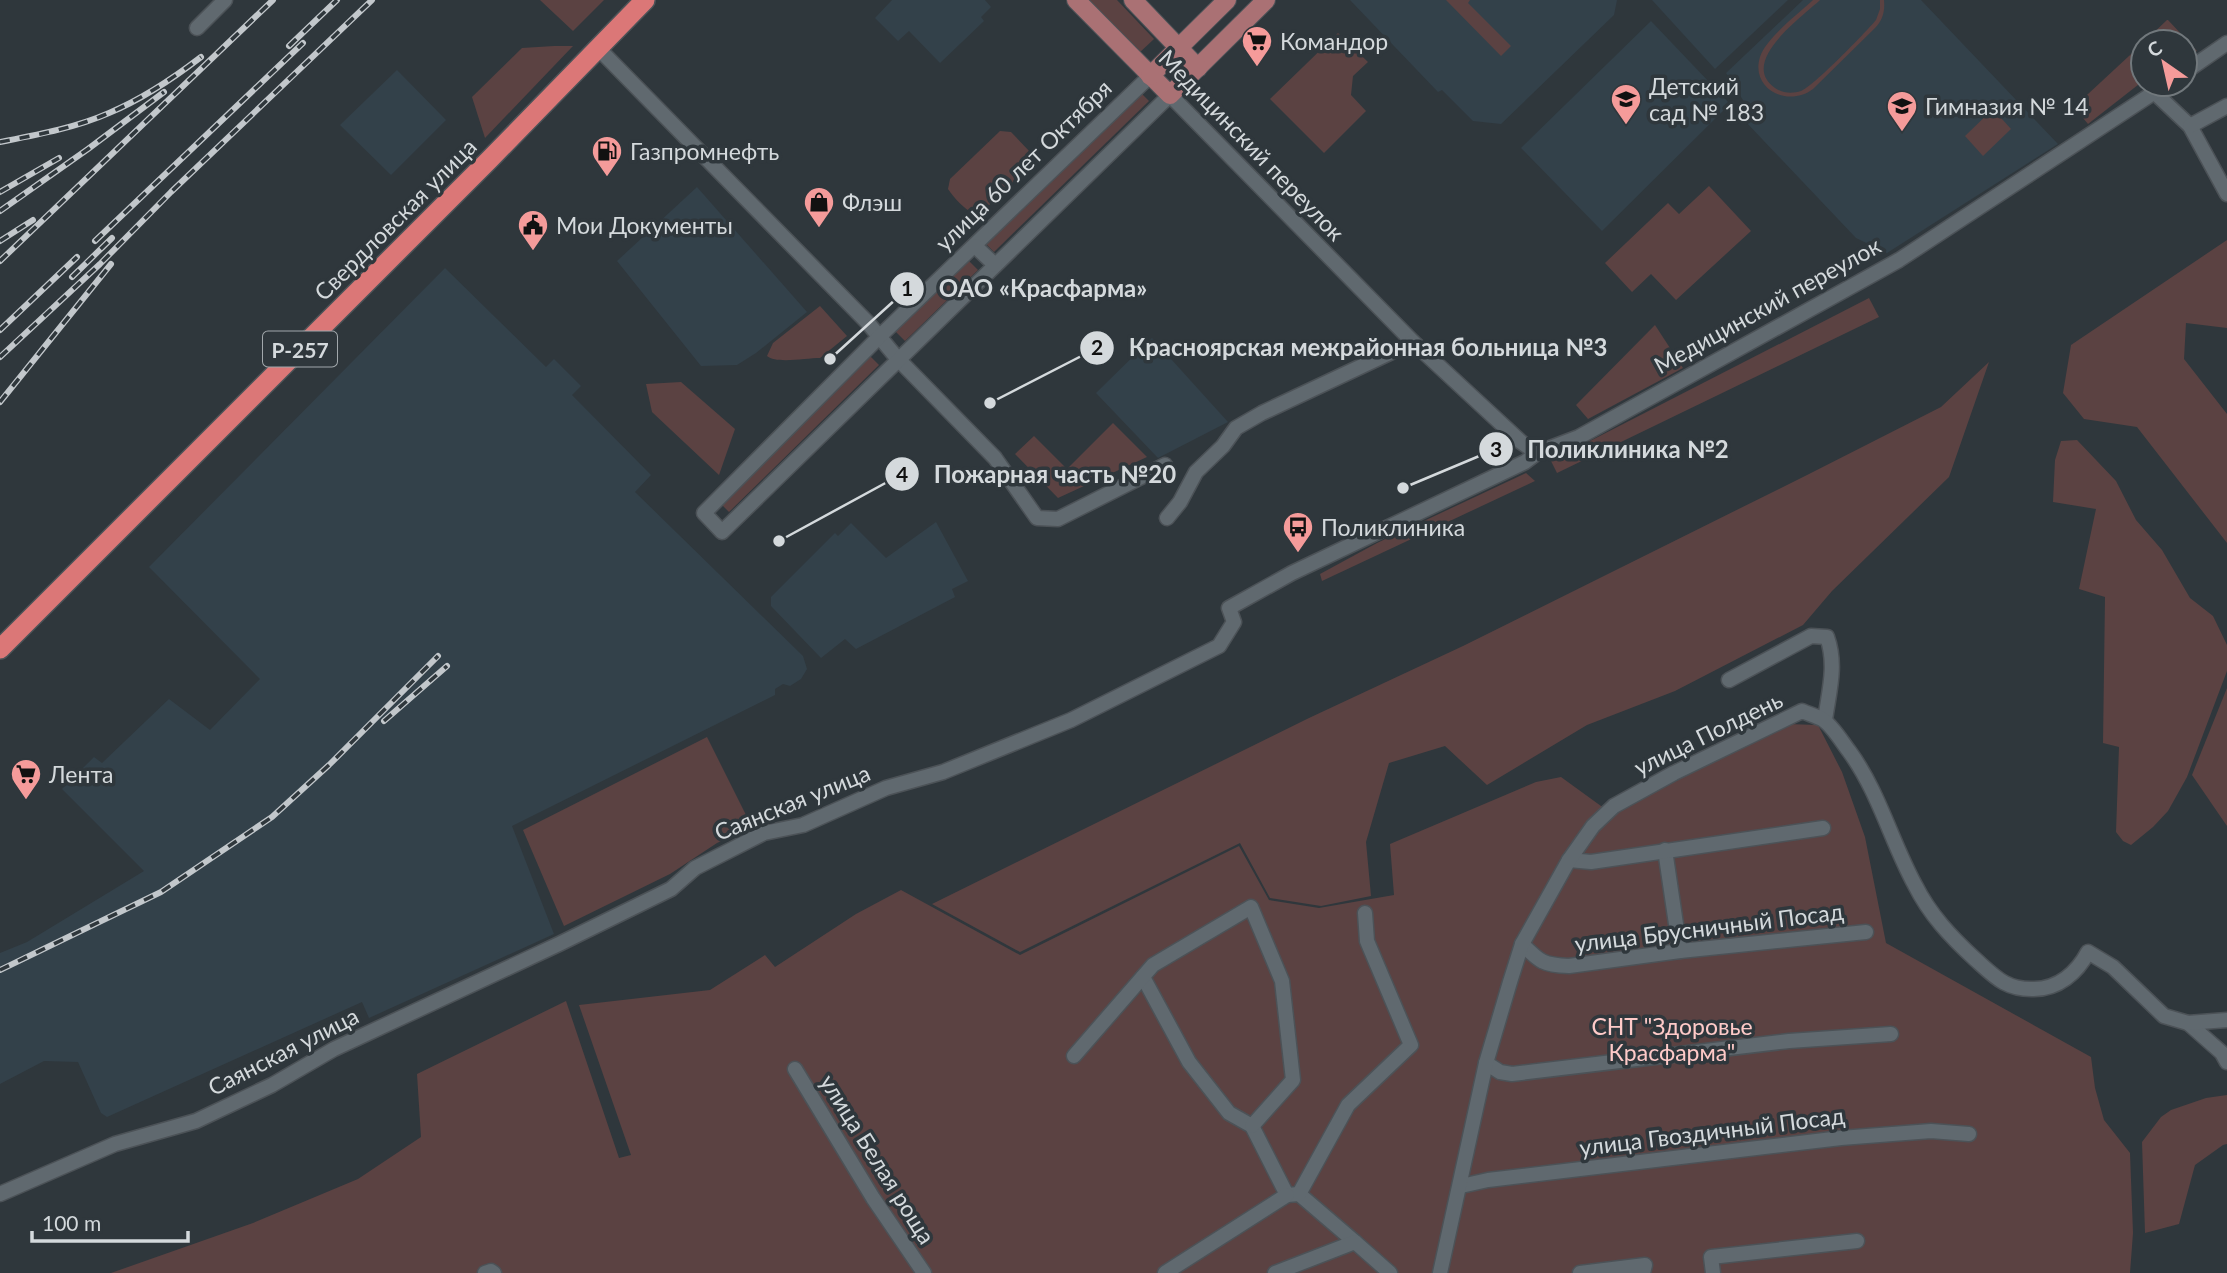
<svg xmlns="http://www.w3.org/2000/svg" width="2227" height="1273" font-family="Lato,sans-serif">
<rect width="100%" height="100%" fill="#2f373c"/>
<g fill="#33414a">
<polygon points="892,0 985,0 991,7 981,17 984,21 940,63 909,31 898,41 875,18"/>
<polygon points="1350,0 1617,0 1614,15 1501,124 1473,121 1442,90 1438,92"/>
<polygon points="1652,0 1788,0 1715,69"/>
<polygon points="1803,0 1921,0 2058,144 1887,253 1856,238 1745,121 1748,108 1726,73"/>
<polygon points="1651,21 1730,104 1602,231 1521,148"/>
<polygon points="397,70 446,120 391,175 340,125"/>
<polygon points="697,187 807,312 756,353 737,365 701,366 617,261"/>
<polygon points="445,268 546,367 554,359 581,386 572,395 651,475 635,492 803,656 807,669 801,679 790,686 783,684 775,689 775,695 512,826 554,934 369,1018 362,1002 107,1117 101,1113 78,1062 44,1061 0,1084 0,953 27,942 144,871 62,789 94,757 102,763 169,699 210,730 260,679 149,567"/>
<polygon points="1152,338 1228,422 1158,458 1096,393"/>
<polygon points="936,522 968,581 952,589 955,597 856,649 845,639 821,658 771,606 771,597 835,533 838,536 851,523 886,558"/>
</g>
<g fill="#5b4242">
<polygon points="540,0 604,0 573,31"/>
<polygon points="1085,0 1117,0 1154,39 1138,54"/>
<polygon points="1446,0 1470,0 1468,3 1511,46 1501,56"/>
<path d="M1813 0H1820C1802 17 1738 62 1775 88 1782 93 1792 94 1801 91 1814 86 1865 33 1876 20L1880 9V0H1884C1885 11 1883 20 1875 28L1813 89C1788 108 1750 89 1760 57 1766 38 1798 14 1813 0Z"/>
<polygon points="2167,20 2168,20 2197,51 2185,57 2185,42 2144,42"/>
<polygon points="1338,33 1368,62 1353,76 1351,95 1366,111 1324,153 1270,99"/>
<polygon points="2143,43 2143,81 2088,124 2074,107"/>
<polygon points="554,46 573,46 485,138 472,97 522,48"/>
<polygon points="1140,92 1149,101 994,252 985,243"/>
<polygon points="1993,109 2011,129 1983,156 1965,136"/>
<path d="M1000 131 1011 132 1031 153V165L982 212 974 214C963 208 955 199 948 189L950 179Z"/>
<polygon points="1709,186 1751,231 1676,300 1651,274 1632,292 1605,263 1668,203 1679,214"/>
<polygon points="2227,240 2227,328 2186,323 2184,359 2227,414 2227,543 2137,427 2084,419 2063,393 2071,345"/>
<polygon points="967,259 978,270 905,341 894,330"/>
<polygon points="1869,298 1879,317 1557,473 1551,461"/>
<path d="M820 306 847 336 820 358C806 358 776 364 767 356L773 343Z"/>
<polygon points="1655,325 1683,368 1588,419 1576,405"/>
<polygon points="870,356 879,365 729,512 722,505"/>
<polygon points="1989,362 1949,477 1832,591 1803,625 1675,691 1587,725 1487,785 1445,746 1389,763 1366,842 1371,896 1321,906 1270,898 1240,843 1020,952 932,904 1309,718 1463,646 1809,474 1941,407"/>
<polygon points="681,382 735,429 719,475 652,412 646,384"/>
<polygon points="1113,423 1147,457 1058,498 1015,454 1034,436 1067,469"/>
<polygon points="2077,440 2116,481 2136,520 2162,550 2190,598 2213,616 2227,645 2227,671 2187,777 2168,811 2153,827 2131,845 2123,841 2116,832 2119,747 2103,743 2105,597 2079,589 2096,509 2053,502 2055,460 2061,441"/>
<polygon points="1526,473 1535,481 1322,581 1320,574 1377,543"/>
<polygon points="2227,688 2227,826 2192,775"/>
<polygon points="1787,724 1818,725 1842,772 1865,837 1886,943 2091,1057 2095,1088 2104,1120 2130,1153 2133,1233 2130,1273 111,1273 253,1223 358,1179 421,1137 417,1074 566,1001 619,1158 631,1155 579,1005 710,990 765,955 775,967 856,914 901,890 1020,955 1239,846 1269,900 1319,908 1394,895 1390,844 1536,782 1561,777 1612,814"/>
<polygon points="707,737 752,827 717,843 670,874 564,926 523,830"/>
<polygon points="2227,1095 2227,1144 2223,1145 2195,1165 2179,1224 2145,1233 2142,1142 2161,1117 2171,1110 2206,1098"/>
</g>
<g fill="none" stroke-linecap="round" stroke-linejoin="round">
<g stroke="#4c5257" stroke-width="17">
<g id="minor">
<polyline points="197,28 225,0"/>
<polyline points="598,48 868,323 897,358 995,458 1037,518 1058,519 1165,465"/>
<polyline points="2185,72 2227,43"/>
<polyline points="1150,76 879,337 704,513 722,532 1170,95 1413,342 1521,442 1537,453"/>
<polyline points="2154,92 2190,126 2227,194"/>
<polyline points="2190,126 2227,106"/>
<polyline points="975,246 995,265"/>
<polyline points="1167,518 1180,502 1196,472 1223,446 1236,428 1262,413 1413,342"/>
<path d="M1729 680 1811 636 1827 637C1837 665 1829 691 1825 720"/>
<polyline points="1665,850 1680,951"/>
<polyline points="1569,860 1591,862 1823,828"/>
<path d="M1522 944C1540 962 1543 965 1569 966L1680 951 1866 932"/>
<polyline points="1143,977 1189,1062 1229,1113 1252,1126 1287,1195 1299,1194 1355,1242"/>
<polyline points="2188,1023 2222,1053 2227,1062"/>
<polyline points="1074,1056 1153,965 1251,907 1282,981 1293,1080 1252,1126"/>
<polyline points="1486,1063 1500,1072 1512,1074 1789,1041 1891,1034"/>
<polyline points="795,1069 873,1198 924,1273"/>
<polyline points="1461,1186 1488,1180 1841,1138 1931,1131 1969,1134"/>
<polyline points="0,1194 115,1144 196,1121 272,1085 334,1049 559,944 671,889 695,868 764,833 803,825 886,788 943,772 1071,720 1219,646 1234,622 1229,608 1292,573 1525,462 1537,453 1579,437 1899,260 2167,84"/>
<polyline points="1299,1194 1348,1105 1411,1045 1367,941 1365,913"/>
<polyline points="485,1273 491,1271 494,1273"/>
<polyline points="1165,1273 1287,1195"/>
<polyline points="1275,1273 1355,1242 1390,1273"/>
<path d="M1440 1273 1486 1063 1510 982 1522 944 1569 860 1593 826 1614 806 1674 773 1802 711C1809 714 1816 716 1822 719 1832 725 1842 742 1849 751 1879 792 1891 841 1915 885 1930 915 1951 937 1975 959 1995 977 2006 990 2034 989 2058 989 2077 973 2088 952L2113 967 2164 1016 2188 1023 2227 1020"/>
<polyline points="1580,1273 1645,1265 1643,1273"/>
<polyline points="1713,1273 1711,1257 1857,1241"/>
</g>
</g>
<g stroke="#4c5257" stroke-width="20">
<g id="major">
<polyline points="1076,0 1170,95 1266,0"/>
<polyline points="1133,0 1198,68"/>
<polyline points="1150,76 1227,0"/>
</g>
</g>
<g stroke="#4c5257" stroke-width="22">
<polyline id="highway" points="0,649 490,159 645,0"/>
</g>
<use href="#minor" stroke="#60696f" stroke-width="14"/>
<use href="#major" stroke="#aa7174" stroke-width="18"/>
<use href="#highway" stroke="#db7777" stroke-width="19"/>
<g stroke="#c2c7cb" stroke-width="6">
<g id="rail">
<polyline points="289,46 337,0"/>
<path d="M0 142C36 135 75 128 109 113 140 100 175 77 201 57"/>
<polyline points="0,192 59,158"/>
<polyline points="0,211 88,149 164,92"/>
<polyline points="0,241 33,220"/>
<polyline points="95,241 303,43"/>
<polyline points="0,261 273,0"/>
<polyline points="72,277 112,238"/>
<polyline points="0,330 77,257"/>
<polyline points="0,357 100,264 171,192 372,0"/>
<polyline points="0,402 111,264"/>
<polyline points="384,721 447,666"/>
<polyline points="0,970 161,892 272,817 329,765 438,656"/>
</g>
</g>
<use href="#rail" stroke="#2f373c" stroke-width="3.5" stroke-dasharray="10" stroke-linecap="butt"/>
</g>
<defs>
<g id="supermarket-pin" transform="scale(1.575)"><path d="M0 17L-7.5 6A9.5 9.5 0 1 1 7.5 6Z" fill="#f59b9a" stroke="#2f373c"/><path d="M-6-5.5h2.5l.6 2H6L4.5 2H-2.5L-4.4-4H-6ZM-1.5 3.2a1.3 1.3 0 1 0 .1 0ZM3 3.2a1.3 1.3 0 1 0 .1 0Z" fill="#111"/></g>
<g id="school-pin" transform="scale(1.575)"><path d="M0 17L-7.5 6A9.5 9.5 0 1 1 7.5 6Z" fill="#f59b9a" stroke="#2f373c"/><path d="M0-5L7-2L0 1L-7-2ZM-4 1L0 2.5L4 1V4Q0 6-4 4Z" fill="#111"/></g>
<g id="fuel-pin" transform="scale(1.575)"><path d="M0 17L-7.5 6A9.5 9.5 0 1 1 7.5 6Z" fill="#f59b9a" stroke="#2f373c"/><path d="M-5.5-6h7V0h2V4h1.3V-2.5L3-4.5l.8-.8L6-3V5H2.5V1h-1V6h-7ZM-4.2-4.7v3.2H.2V-4.7Z" fill="#111"/></g>
<g id="shop-pin" transform="scale(1.575)"><path d="M0 17L-7.5 6A9.5 9.5 0 1 1 7.5 6Z" fill="#f59b9a" stroke="#2f373c"/><path d="M-5-2.5h2.3a2.7 3.5 0 0 1 5.4 0H5L5.5 6h-11ZM-1.5-2.5h3a1.5 2.3 0 0 0-3 0Z" fill="#111"/></g>
<g id="civic-pin" transform="scale(1.575)"><path d="M0 17L-7.5 6A9.5 9.5 0 1 1 7.5 6Z" fill="#f59b9a" stroke="#2f373c"/><path d="M-.6-6.5H3V-4.5H.6V-3L4-1V1h2V6H-6V1h2V-1L-.6-3ZM-1.2 2.5V6h2.4V2.5Z" fill="#111"/></g>
<g id="bus-pin" transform="scale(1.575)"><path d="M0 17L-7.5 6A9.5 9.5 0 1 1 7.5 6Z" fill="#f59b9a" stroke="#2f373c"/><path d="M-5-6H5V4H4V6H2V4H-2V6H-4V4H-5ZM-3.5-4V0h7V-4ZM-3.5 1.2v1.5H-2V1.2ZM2 1.2v1.5H3.5V1.2Z" fill="#111"/></g>
</defs>
<g fill-rule="evenodd">
<use href="#supermarket-pin" x="1257" y="41"/>
<use href="#school-pin" x="1626" y="99"/>
<use href="#school-pin" x="1902" y="106"/>
<use href="#fuel-pin" x="607" y="151"/>
<use href="#shop-pin" x="819" y="202"/>
<use href="#civic-pin" x="533" y="225"/>
<use href="#bus-pin" x="1298" y="527"/>
<use href="#supermarket-pin" x="26" y="774"/>
</g>
<g text-anchor="middle" dominant-baseline="central" stroke-width="7" stroke-linejoin="round" paint-order="stroke">
<rect fill="#2f373c" stroke="#a2a8ac" stroke-width="2" x="263" y="331.5" width="74" height="35" rx="5"/>
<g font-size="21" font-weight="bold" fill="#d4d9dc">
<text x="300" y="349">Р-257</text>
</g>
<g font-size="23" fill="#d4d9dc" stroke="#2f373c" text-anchor="start">
<text x="1280" y="41">Командор</text>
<text x="1649" y="86">Детский<tspan x="1649" dy="26">сад № 183</tspan></text>
<text x="1925" y="106">Гимназия № 14</text>
<text x="630" y="151">Газпромнефть</text>
<text x="842" y="202">Флэш</text>
<text x="556" y="225">Мои Документы</text>
<text x="1321" y="527">Поликлиника</text>
<text x="49" y="774">Лента</text>
</g>
<g font-size="23" fill="#d4d9dc" stroke="#2f373c">
<text transform="translate(1252 145) rotate(46)">Медицинский переулок</text>
<text transform="translate(1023 165) rotate(-44)">улица 60 лет Октября</text>
<text transform="translate(395 219) rotate(-45)">Свердловская улица</text>
<text transform="translate(1767 305) rotate(-29)">Медицинский переулок</text>
<text transform="translate(1708 733) rotate(-26)">улица Полдень</text>
<text transform="translate(792 802) rotate(-22)">Саянская улица</text>
<text transform="translate(1709 927) rotate(-7)">улица Брусничный Посад</text>
<text transform="translate(283 1051) rotate(-27)">Саянская улица</text>
<text transform="translate(1712 1131) rotate(-7)">улица Гвоздичный Посад</text>
<text transform="translate(878 1159) rotate(58)">улица Белая роща</text>
</g>
<g font-size="23" fill="#fecac8" stroke="#2f373c">
<text x="1672" y="1026">СНТ "Здоровье<tspan x="1672" dy="26">Красфарма"</tspan></text>
</g>
</g>
<path fill="none" stroke="#d4d9dc" stroke-width="2.5" d="M830 359L907 289M990 403L1097 348M1403 488L1496 449M779 541L902 474"/>
<g fill="#d4d9dc" stroke="#2f373c" stroke-width="2.5">
<circle cx="830" cy="359" r="7"/>
<circle cx="990" cy="403" r="7"/>
<circle cx="1403" cy="488" r="7"/>
<circle cx="779" cy="541" r="7"/>
<circle cx="907" cy="289" r="18"/>
<circle cx="1097" cy="348" r="18"/>
<circle cx="1496" cy="449" r="18"/>
<circle cx="902" cy="474" r="18"/>
</g>
<g font-size="21" text-anchor="middle" font-weight="bold" fill="#111">
<text x="907" y="296">1</text>
<text x="1097" y="355">2</text>
<text x="1496" y="457">3</text>
<text x="902" y="482">4</text>
</g>
<g font-size="24" text-anchor="middle" font-weight="bold" fill="#d4d9dc" stroke="#2f373c" stroke-width="7" stroke-linejoin="round" paint-order="stroke">
<text x="1043" y="297">ОАО «Красфарма»</text>
<text x="1368" y="356">Красноярская межрайонная больница №3</text>
<text x="1628" y="458">Поликлиника №2</text>
<text x="1055" y="483">Пожарная часть №20</text>
</g>
<g transform="translate(2164 63) rotate(326)"><circle r="33" fill="#2f373c" stroke="#71787c" stroke-width="2"/>
<path d="M0-5L12 26L0 18L-12 26Z" fill="#f59b9a"/>
<text y="-10" font-size="19" font-weight="bold" text-anchor="middle" fill="#d4d9dc">С</text>
</g>
<path d="M32 1231v10h156v-10" fill="none" stroke="#d4d9dc" stroke-width="3.5"/>
<text x="42" y="1231" font-size="21" fill="#d4d9dc" stroke="#2f373c" stroke-width="5" paint-order="stroke">100 m</text>
</svg>
